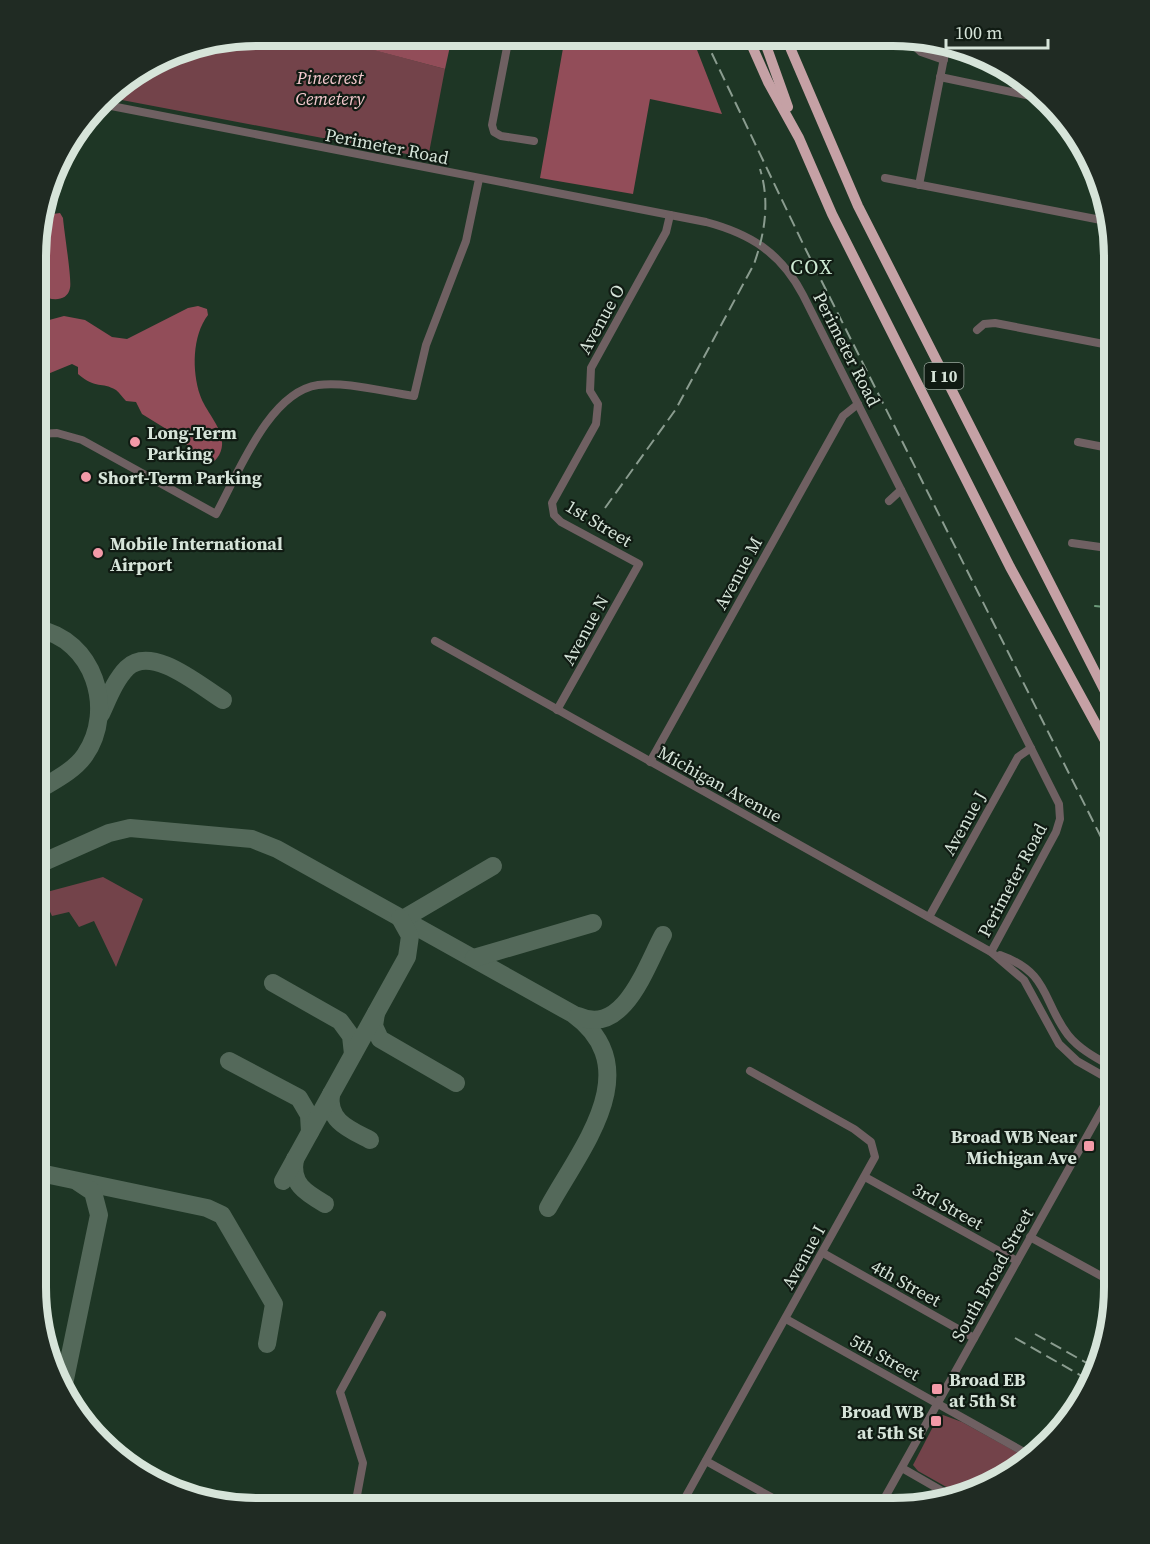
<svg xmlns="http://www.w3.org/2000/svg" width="1150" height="1544" font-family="'Source Serif 4',serif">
<rect width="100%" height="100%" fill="#1e3625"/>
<g fill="#73434a">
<polygon points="258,36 364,36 363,47 445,69 428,158 106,97 112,91 186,48"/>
<polygon points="103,877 143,899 116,967 94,921 79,927 69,912 52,916 42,895 43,893"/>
<polygon points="943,1415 962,1422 1029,1459 991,1485 957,1493 918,1471 913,1465 937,1419"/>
</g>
<g fill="#924d59">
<polygon points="364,36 452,37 445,69 362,47"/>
<polygon points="565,37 692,37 722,114 650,99 633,194 540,178"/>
<path d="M60 213 63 218C64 231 72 280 70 288 68 299 57 301 48 298L46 287 48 274 41 263 53 214Z"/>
<path d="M198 306 207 309 208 315C192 336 192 371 200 395 205 410 221 426 222 441 223 450 218 461 209 464L193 456 184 440 142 414 136 402 126 401C122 397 120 393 116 390 101 381 97 390 78 374V367L72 364 38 378V323L64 316 85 320 112 337 127 339 188 308Z"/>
</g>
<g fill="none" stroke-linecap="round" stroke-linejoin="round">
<polyline stroke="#6c9b7a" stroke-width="2" points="1095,606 1114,608"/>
<g stroke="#54695a" stroke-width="18">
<path d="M101 714C108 699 115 680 127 668 152 644 200 686 223 700"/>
<path d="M37 791C53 781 74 771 85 755 116 710 94 639 37 629"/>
<path d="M37 865 109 833 130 828 252 839 277 849 573 1014C649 1069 580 1149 548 1208"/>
<polyline points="403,919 493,866"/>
<polyline points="474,958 593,923"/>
<polyline points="273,983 340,1021 351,1036 353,1054"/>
<polyline points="376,1013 374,1026 380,1039 456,1083"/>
<path d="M578 1016C624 1037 646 966 663 935"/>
<polyline points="229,1061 299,1098 309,1115 310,1132"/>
<path d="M331 1094C327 1121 349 1129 370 1140"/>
<path d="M295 1159C290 1184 306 1193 325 1204"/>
<polyline points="36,1169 45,1174 207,1208 222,1215 274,1304 267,1344"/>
<polyline points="283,1181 407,957 410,936 400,918"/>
<polyline points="63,1389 99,1215 93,1192 78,1182"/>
</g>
<g stroke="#6f6062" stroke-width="8">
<polyline points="509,37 492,125 494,132 501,136 534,141"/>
<polyline points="906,38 921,52 944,60"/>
<polyline points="940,77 1040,98"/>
<path d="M101 104 706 222C751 234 781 253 803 295L1059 804 1060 819 1056 832 991 952"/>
<polyline points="885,178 1106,221"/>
<polyline points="919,185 946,48"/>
<polyline points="977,330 984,324 995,323 1114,346"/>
<path d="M38 434 57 433 82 440 216 514C238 474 269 392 318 385 345 381 385 392 414 396L426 345 466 241 479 179"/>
<polyline points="1078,442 1114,449"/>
<polyline points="889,501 901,490"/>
<polyline points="1072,543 1114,549"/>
<polyline points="435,641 991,952 1024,980 1059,1044 1077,1061 1114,1082"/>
<polyline points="557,710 639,564 561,522 554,515 552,503 596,424 598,404 590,391 591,368 666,232 670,215"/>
<polyline points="650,762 843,416 858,404"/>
<polyline points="929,917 1018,757 1031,748"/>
<path d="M1000 955C1050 973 1042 1001 1068 1035 1080 1050 1098 1059 1114 1068"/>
<polyline points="865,1177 1017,1261"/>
<polyline points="1030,1237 1114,1283"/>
<polyline points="823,1253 974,1338"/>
<polyline points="786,1319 1033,1457"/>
<polyline points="706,1461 791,1508"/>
<polyline points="902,1468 949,1495"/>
<polyline points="355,1506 363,1463 340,1392 382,1315"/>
<polyline points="680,1507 875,1157 871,1142 854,1129 750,1071"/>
<polyline points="879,1508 1114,1088"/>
</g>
<g stroke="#c5a1a5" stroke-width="10">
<polyline points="748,37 768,82 799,138 832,214 1010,567 1114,757"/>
<polyline points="763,37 788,107"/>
<polyline points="786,38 858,206 1114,709"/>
<polyline points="1106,751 1114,772"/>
</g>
<g stroke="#8a9c8f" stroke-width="2" stroke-dasharray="12 6" stroke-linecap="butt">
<polyline points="704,37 805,248 1114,863"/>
<path d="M605 508 676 409 754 264C765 233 770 201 760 169"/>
<polyline points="1035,1334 1092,1366"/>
<polyline points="1015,1338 1087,1379"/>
</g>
</g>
<g fill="#f39aa8" stroke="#101b13" stroke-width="2">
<circle cx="135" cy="442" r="6"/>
<circle cx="86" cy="477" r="6"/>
<circle cx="98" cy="553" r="6"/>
<rect x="1083" y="1140" width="12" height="12" rx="3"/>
<rect x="931" y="1383" width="12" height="12" rx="3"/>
<rect x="930" y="1415" width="12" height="12" rx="3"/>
</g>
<g text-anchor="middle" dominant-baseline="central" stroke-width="4.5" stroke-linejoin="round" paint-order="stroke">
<rect fill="#101b13" stroke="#9ba89e" stroke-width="1.5" x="924.5" y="363" width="39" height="26" rx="4.5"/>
<g font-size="16" font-weight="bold" fill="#d6e4d9">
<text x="944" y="376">I 10</text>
</g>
<g font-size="18" font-style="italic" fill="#f3c8cd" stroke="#101b13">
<text x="330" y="77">Pinecrest<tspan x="330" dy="21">Cemetery</tspan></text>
</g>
<g font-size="18" fill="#d6e4d9" stroke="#101b13">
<text transform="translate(387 146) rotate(11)">Perimeter Road</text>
<text transform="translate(601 319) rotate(-61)">Avenue O</text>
<text transform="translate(847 349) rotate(63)">Perimeter Road</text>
<text transform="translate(599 523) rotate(31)">1st Street</text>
<text transform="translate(738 573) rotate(-61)">Avenue M</text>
<text transform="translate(585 630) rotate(-61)">Avenue N</text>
<text transform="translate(720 784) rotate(29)">Michigan Avenue</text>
<text transform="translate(964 823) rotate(-61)">Avenue J</text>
<text transform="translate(1012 880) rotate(-62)">Perimeter Road</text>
<text transform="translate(948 1206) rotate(29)">3rd Street</text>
<text transform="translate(803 1257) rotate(-61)">Avenue I</text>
<text transform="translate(992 1275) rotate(-61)">South Broad Street</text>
<text transform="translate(906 1283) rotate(29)">4th Street</text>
<text transform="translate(885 1357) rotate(29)">5th Street</text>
</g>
<g font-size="18" font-weight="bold" fill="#d6e4d9" stroke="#101b13" text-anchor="start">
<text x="147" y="432">Long-Term<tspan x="147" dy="21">Parking</tspan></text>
<text x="98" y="477">Short-Term Parking</text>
<text x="110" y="543">Mobile International<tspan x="110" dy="21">Airport</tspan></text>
<text x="1077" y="1136" text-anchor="end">Broad WB Near<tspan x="1077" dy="21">Michigan Ave</tspan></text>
<text x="949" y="1379">Broad EB<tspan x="949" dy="21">at 5th St</tspan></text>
<text x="924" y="1411" text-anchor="end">Broad WB<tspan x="924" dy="21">at 5th St</tspan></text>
</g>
<g font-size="20" letter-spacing="1.5" fill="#ceebd4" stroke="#101b13">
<text x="812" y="267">COX</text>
</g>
</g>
<path d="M0 0H1150V1544H0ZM257 46H893A211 211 0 0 1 1104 257V1287A211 211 0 0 1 893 1498H257A211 211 0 0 1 46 1287V257A211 211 0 0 1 257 46Z" fill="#202b23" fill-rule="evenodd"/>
<path fill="none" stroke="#d6e4d9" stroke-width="8" d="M257 46H893A211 211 0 0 1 1104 257V1287A211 211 0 0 1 893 1498H257A211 211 0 0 1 46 1287V257A211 211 0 0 1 257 46Z"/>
<path d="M946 39v9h102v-9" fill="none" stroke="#d6e4d9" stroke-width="3"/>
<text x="955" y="39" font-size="18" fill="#d6e4d9" stroke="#101b13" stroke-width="4.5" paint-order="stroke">100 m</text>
</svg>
